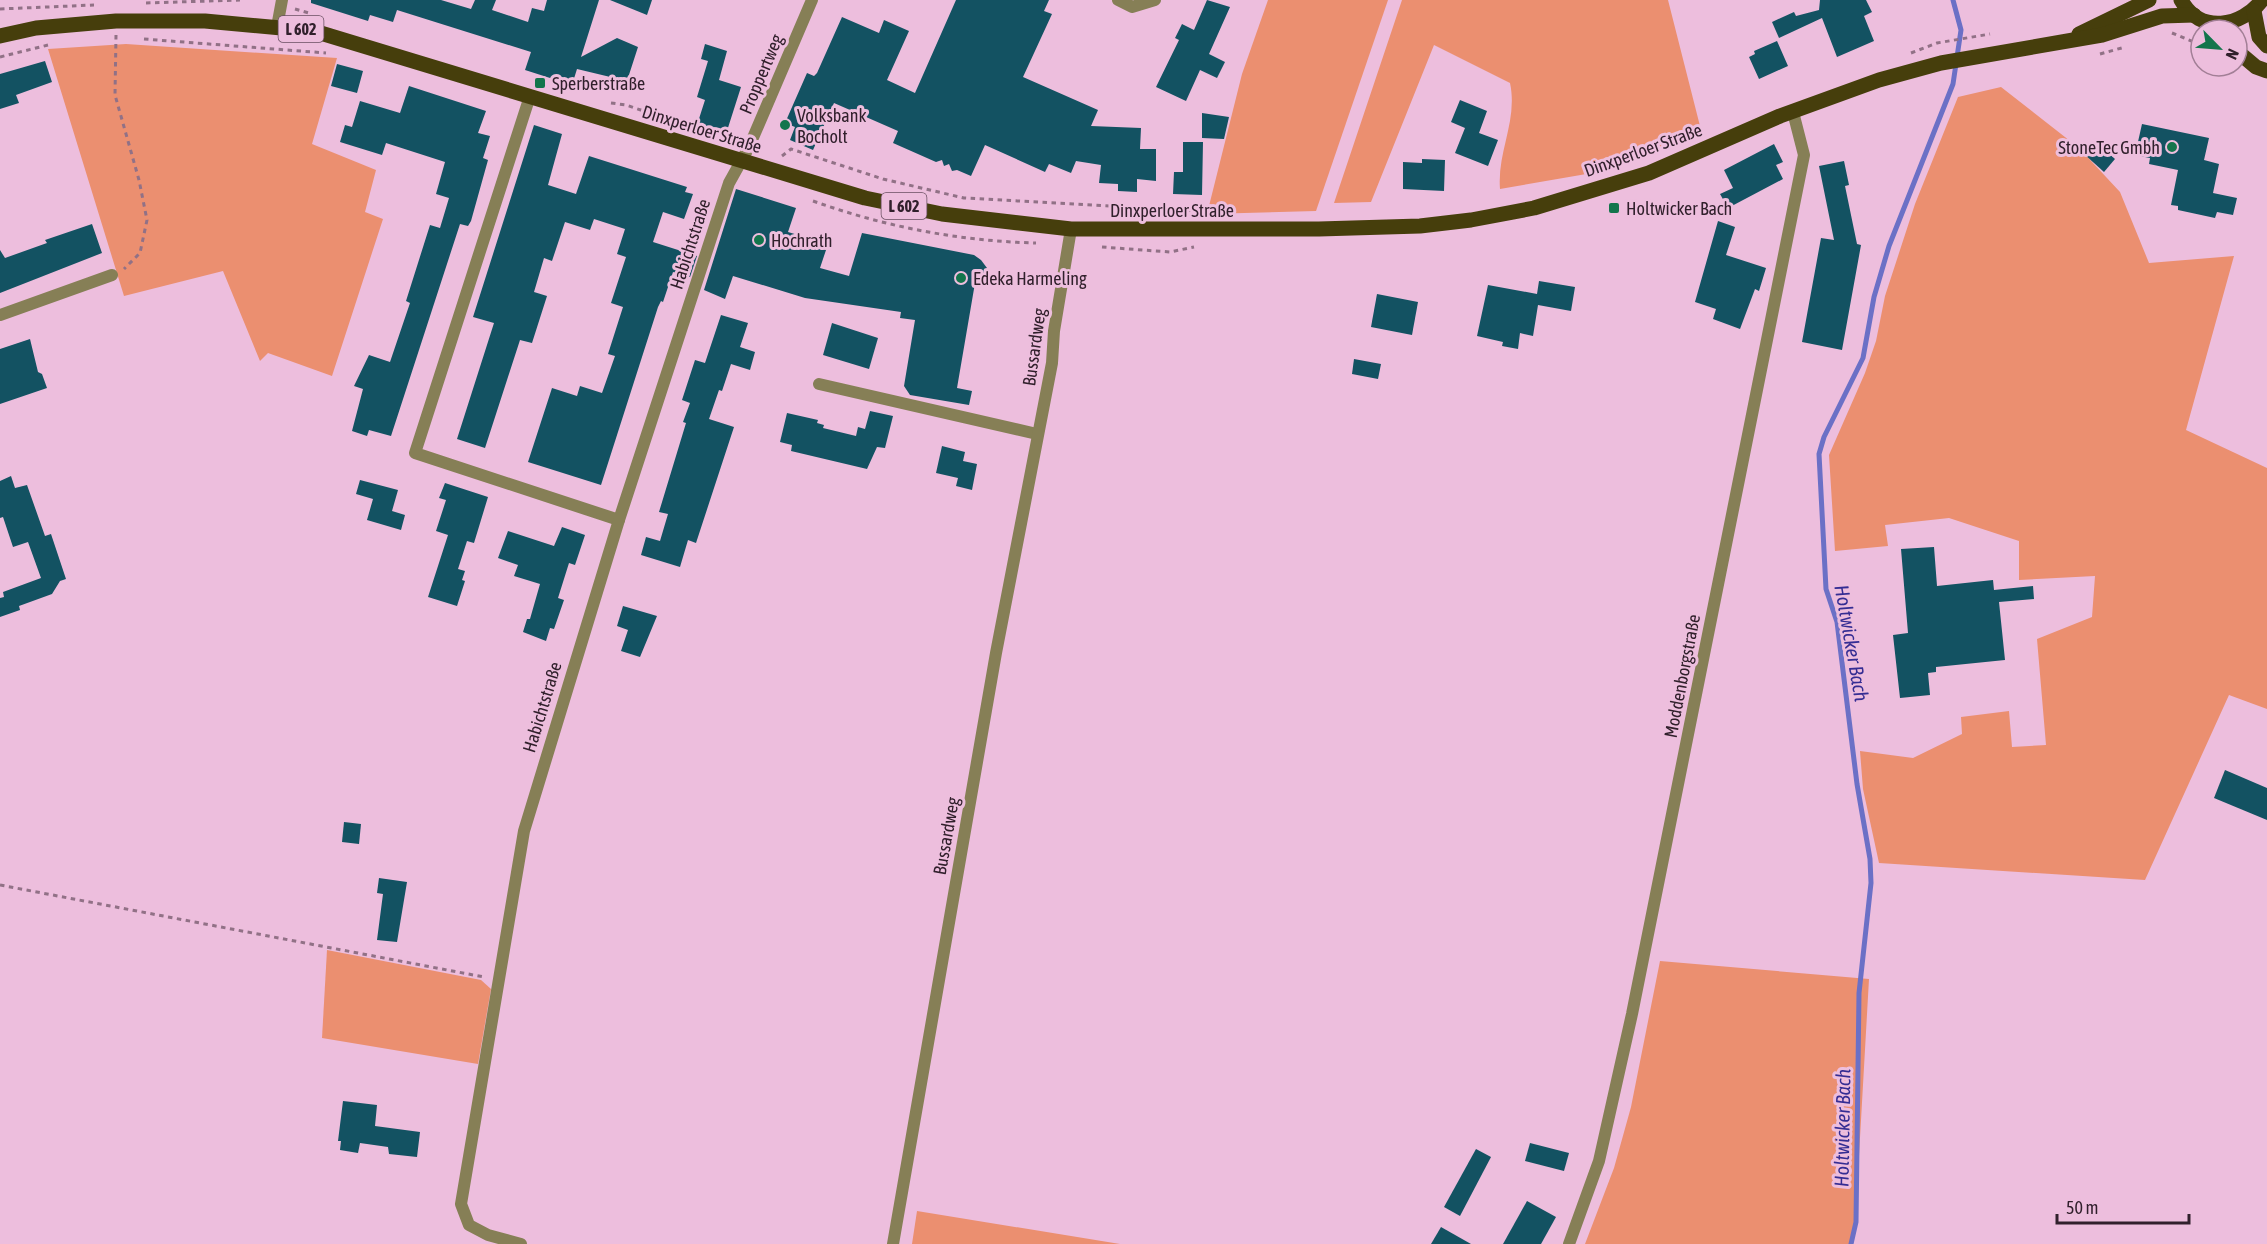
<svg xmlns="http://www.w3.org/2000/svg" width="2267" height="1244" font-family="'Asap Condensed',sans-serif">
<rect width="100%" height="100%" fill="#edbedd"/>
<g fill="#eb8f70">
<polygon points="1268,0 1388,0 1316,211 1207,214 1242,74"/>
<path d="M1402 0H1668L1701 130 1598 172 1500 189C1497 151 1518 121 1510 83L1434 45 1371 202 1334 203Z"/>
<polygon points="126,44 337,58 312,144 376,170 365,212 383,219 332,376 268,353 260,361 223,271 124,296 48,49"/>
<polygon points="2001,87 2079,148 2120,192 2149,263 2234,256 2186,430 2267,468 2267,709 2229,695 2145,880 1879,863 1863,789 1860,751 1913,758 1962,734 1961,717 2009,711 2012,747 2046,745 2037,639 2092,617 2095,576 2019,580 2019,541 1949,518 1885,525 1888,546 1835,551 1829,455 1865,373 1876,341 1885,296 1915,204 1958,97"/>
<polygon points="327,950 481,980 491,989 478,1064 322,1038"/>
<polygon points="1660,961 1869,979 1855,1226 1851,1244 1585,1244 1614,1168 1631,1107"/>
<polygon points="917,1211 1120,1244 912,1244"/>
</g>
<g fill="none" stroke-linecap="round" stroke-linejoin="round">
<polyline stroke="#6b70c6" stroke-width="5" points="1851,1244 1856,1222 1859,993 1871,883 1870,859 1857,784 1837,622 1826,589 1819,454 1824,437 1863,358 1874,297 1889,246 1953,84 1961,30 1953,0"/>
</g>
<g fill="#135262">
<polygon points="311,0 441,0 471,9 475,0 496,0 492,10 528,22 532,8 544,11 547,0 599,0 581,57 617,38 638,47 627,81 577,69 572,85 525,70 531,52 397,10 393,22 370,15 368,21 311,3"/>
<polygon points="610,0 652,0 647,15"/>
<polygon points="956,0 1049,0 1044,11 1052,14 1023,77 1098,110 1091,126 1141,128 1140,149 1156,149 1156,181 1137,179 1137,192 1118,191 1118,184 1099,183 1101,165 1076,161 1071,173 1049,164 1045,172 985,145 971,176 957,170 952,171 949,164 944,166 942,160 936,162 893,143 898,131 834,103 813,150 790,140 795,127 785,123 807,73 814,76 817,73 842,17 879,33 884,20 909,31 887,80 915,93"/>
<polygon points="1207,0 1230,7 1209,54 1225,62 1217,78 1200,70 1186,101 1156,87 1179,40 1175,38 1182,24 1194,30"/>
<polygon points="1820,0 1866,0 1872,12 1864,16 1874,41 1837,57 1822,18 1779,38 1772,22 1794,12 1796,16 1819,10"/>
<polygon points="1777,41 1788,66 1759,79 1749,57 1755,54 1754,51"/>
<polygon points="705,44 727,51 719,80 741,87 726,134 697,125 705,100 697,97 708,61 701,59"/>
<polygon points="45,61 52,82 16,95 19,103 0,109 0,74"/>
<polygon points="337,64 363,71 357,93 331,86"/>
<polygon points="409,86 486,111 478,133 490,136 483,158 488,160 471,221 468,226 460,224 391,436 369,430 367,436 352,431 363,389 354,386 369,355 390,362 410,303 406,301 430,225 440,228 449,198 436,194 445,162 386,143 382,155 340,142 345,125 352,127 360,101 400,113"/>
<polygon points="1460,100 1487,111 1479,133 1498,140 1488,166 1455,153 1465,128 1451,122"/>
<polygon points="1202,113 1229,117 1224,139 1202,138"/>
<polygon points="2142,124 2209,138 2204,160 2219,164 2213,193 2237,198 2233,215 2217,212 2215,218 2178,210 2178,206 2171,205 2178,170 2149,164 2150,158 2135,155"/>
<polygon points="534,125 562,134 548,185 576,194 589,156 687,187 685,192 693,194 684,219 663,212 653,242 697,256 690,277 673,272 663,302 661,301 658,307 601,485 528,462 552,388 577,396 580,386 602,393 615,356 608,354 623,307 611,303 626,257 617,254 625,229 594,219 590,230 565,222 552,261 544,258 534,292 547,296 532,343 520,340 485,448 457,439 494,323 473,317"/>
<polygon points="2095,141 2115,159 2104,172 2084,154"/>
<polygon points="1183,142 1203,142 1202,195 1173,194 1174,172 1183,172"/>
<polygon points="1774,144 1783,162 1776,165 1783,179 1728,208 1720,194 1733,188 1724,170"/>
<polygon points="1422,159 1445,160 1444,191 1403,189 1403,162 1422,163"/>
<polygon points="1844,161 1849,185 1845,186 1857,244 1861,245 1842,350 1802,342 1821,238 1834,240 1819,166"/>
<polygon points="736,189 796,208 788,232 828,244 820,268 849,276 862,233 974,255 981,260 987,268 993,286 975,283 957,388 972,391 969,405 910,395 904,386 915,320 900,318 901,312 805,298 733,276 725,299 704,290"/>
<polygon points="1718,221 1735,227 1726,255 1766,268 1759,291 1755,289 1740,329 1713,319 1716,309 1695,302"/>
<polygon points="92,224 102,253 0,293 0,250 5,258 47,243 45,240"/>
<polygon points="1539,281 1575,287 1571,311 1538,305 1533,336 1520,333 1518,349 1502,346 1503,342 1477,336 1488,285 1537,294"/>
<polygon points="1377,294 1418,302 1412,335 1371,327"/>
<polygon points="721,315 748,323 740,347 755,352 750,370 731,364 722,391 719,390 709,419 734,427 696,543 688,540 680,567 641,555 646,537 660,541 668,514 659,512 686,423 683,422 690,403 682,400 695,360 705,363"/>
<polygon points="832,323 878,338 869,369 823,355"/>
<polygon points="30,339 38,372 42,374 47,388 0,404 0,349"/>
<polygon points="1354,359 1381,364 1378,379 1352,374"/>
<polygon points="870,411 893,416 885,448 877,447 867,469 791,451 792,445 780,442 787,413 818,420 817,423 824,425 823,428 856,436 858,427 865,429"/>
<polygon points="942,446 965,452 963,461 977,464 972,490 956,486 958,478 936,473"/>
<polygon points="11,476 15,488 27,485 45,536 51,534 66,579 60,581 52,594 19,606 20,610 0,617 0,598 4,597 3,592 41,578 28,542 13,547 3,517 0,518 0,481"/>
<polygon points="360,480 398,490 392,511 405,515 401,530 367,520 373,499 356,494"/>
<polygon points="445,483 488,497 474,543 467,541 458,569 465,571 462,580 465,581 457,606 428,597 448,535 436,531 446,500 439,498"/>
<polygon points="562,527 585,535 575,565 569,563 558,598 564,600 554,629 550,628 546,641 523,632 527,619 530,619 540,584 514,576 518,565 498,558 508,531 554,546"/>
<polygon points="1934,547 1937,586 1993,580 1994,590 2033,586 2034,599 1999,602 2005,660 1936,667 1936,672 1928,673 1930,695 1900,698 1893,635 1908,633 1901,549"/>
<polygon points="623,606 657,616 640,657 621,651 628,630 617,626"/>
<polygon points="2225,770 2267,788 2267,820 2214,798"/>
<polygon points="344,822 361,824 359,844 342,842"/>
<polygon points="379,878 407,882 397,942 377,940 383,894 377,893"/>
<polygon points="343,1101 377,1105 375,1126 420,1132 417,1157 389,1154 388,1147 360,1143 358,1153 340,1150 341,1141 338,1141"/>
<polygon points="1530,1143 1569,1153 1564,1171 1525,1161"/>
<polygon points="1476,1149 1491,1157 1460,1216 1444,1207"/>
<polygon points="1527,1201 1556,1217 1541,1244 1503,1244"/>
<polygon points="1441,1227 1471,1244 1431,1244"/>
</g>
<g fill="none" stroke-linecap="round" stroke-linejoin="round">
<g stroke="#917186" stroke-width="3" stroke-dasharray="4.5 4.5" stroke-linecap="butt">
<polyline points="146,3 240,0"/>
<polyline points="0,9 94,5"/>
<polyline points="295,9 309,13"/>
<polyline points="2172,33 2201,45"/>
<polyline points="116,35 115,95 139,180 147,220 140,253 124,269"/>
<polyline points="144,39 326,53"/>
<polyline points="1911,53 1937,43 1990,34"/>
<polyline points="2100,54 2125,47"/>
<polyline points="0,57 48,45"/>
<polyline points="611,103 626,105 679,123"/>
<polyline points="782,156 791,149 883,179 964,198 1198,211"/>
<path d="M813 201C886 227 959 241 1036 243"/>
<polyline points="1102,247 1170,252 1194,247"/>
<polyline points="0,885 484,977"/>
</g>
<g stroke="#867f56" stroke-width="12">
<polyline points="1118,0 1132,7 1155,0"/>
<polyline points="277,27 282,0"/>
<polyline points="530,96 415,453 619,520"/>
<polyline points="0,315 112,275"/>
<polyline points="819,384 1037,434"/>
<polyline points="521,1244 488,1235 469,1225 461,1204 524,831 619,520 729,183 749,147 812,0"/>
<polyline points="893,1244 996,653 1052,363 1054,331 1071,229"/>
<polyline points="1569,1244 1599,1161 1632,1014 1804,155 1793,112"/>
</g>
<g stroke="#463e0c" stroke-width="15">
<path d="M2181 0C2200 35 2242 27 2262 0"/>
<polyline points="2254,11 2259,37 2267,46"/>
<polyline points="2079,34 2149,0"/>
<polyline points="0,36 36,28 116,21 205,21 314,31 865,198 942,214 1071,229 1319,229 1420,226 1471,220 1534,208 1649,173 1780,116 1879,80 1941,63 2102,35 2162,16 2194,15"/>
<polyline points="2237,51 2256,67 2267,71"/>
</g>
</g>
<g fill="#13754c" stroke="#edbedd" stroke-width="2">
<rect x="534" y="77" width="12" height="12" rx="3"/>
<circle cx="785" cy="125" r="6"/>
<circle cx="2172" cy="147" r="6"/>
<rect x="1608" y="202" width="12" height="12" rx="3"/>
<circle cx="759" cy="240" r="6"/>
<circle cx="961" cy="278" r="6"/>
</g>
<g text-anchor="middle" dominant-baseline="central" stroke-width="6" stroke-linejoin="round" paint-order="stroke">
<g fill="#edbedd" stroke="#694f61" stroke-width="1.5">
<rect x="278.5" y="16" width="45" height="26" rx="4.5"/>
<rect x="881.5" y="193" width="45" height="26" rx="4.5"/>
</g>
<g font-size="16" font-weight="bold" fill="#31202c">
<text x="301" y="29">L 602</text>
<text x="904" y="206">L 602</text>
</g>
<g font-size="18" fill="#31202c" stroke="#edbedd">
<text transform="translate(761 74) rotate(-67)">Proppertweg</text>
<text transform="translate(702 129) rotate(17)">Dinxperloer Straße</text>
<text transform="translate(1643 150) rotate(-20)">Dinxperloer Straße</text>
<text x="1172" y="210">Dinxperloer Straße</text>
<text transform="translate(690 244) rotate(-72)">Habichtstraße</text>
<text transform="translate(1034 347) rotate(-82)">Bussardweg</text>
<text transform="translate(1682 676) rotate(-79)">Moddenborgstraße</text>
<text transform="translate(542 707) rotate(-73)">Habichtstraße</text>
<text transform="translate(946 836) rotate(-80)">Bussardweg</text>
</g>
<g font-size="18" fill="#31202c" stroke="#edbedd" text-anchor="start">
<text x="552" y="83">Sperberstraße</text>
<text x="797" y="115">Volksbank<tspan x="797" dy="21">Bocholt</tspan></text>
<text x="2160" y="147" text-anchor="end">StoneTec Gmbh</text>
<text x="1626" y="208">Holtwicker Bach</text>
<text x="771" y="240">Hochrath</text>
<text x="973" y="278">Edeka Harmeling</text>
</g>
<g font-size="20" font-style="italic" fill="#352d93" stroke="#edbedd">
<text transform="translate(1852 643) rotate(80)">Holtwicker Bach</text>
<text transform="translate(1842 1128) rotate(-89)">Holtwicker Bach</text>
</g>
</g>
<g transform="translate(2219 48) rotate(115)"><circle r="28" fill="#edbedd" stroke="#a27f96" stroke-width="1.5"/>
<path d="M0-4.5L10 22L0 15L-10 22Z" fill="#13754c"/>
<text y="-9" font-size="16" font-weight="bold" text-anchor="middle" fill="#31202c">N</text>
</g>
<path d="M2057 1214v9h132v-9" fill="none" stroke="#31202c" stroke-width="3"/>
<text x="2066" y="1214" font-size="18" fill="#31202c" stroke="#edbedd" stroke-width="4.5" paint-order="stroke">50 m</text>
</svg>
